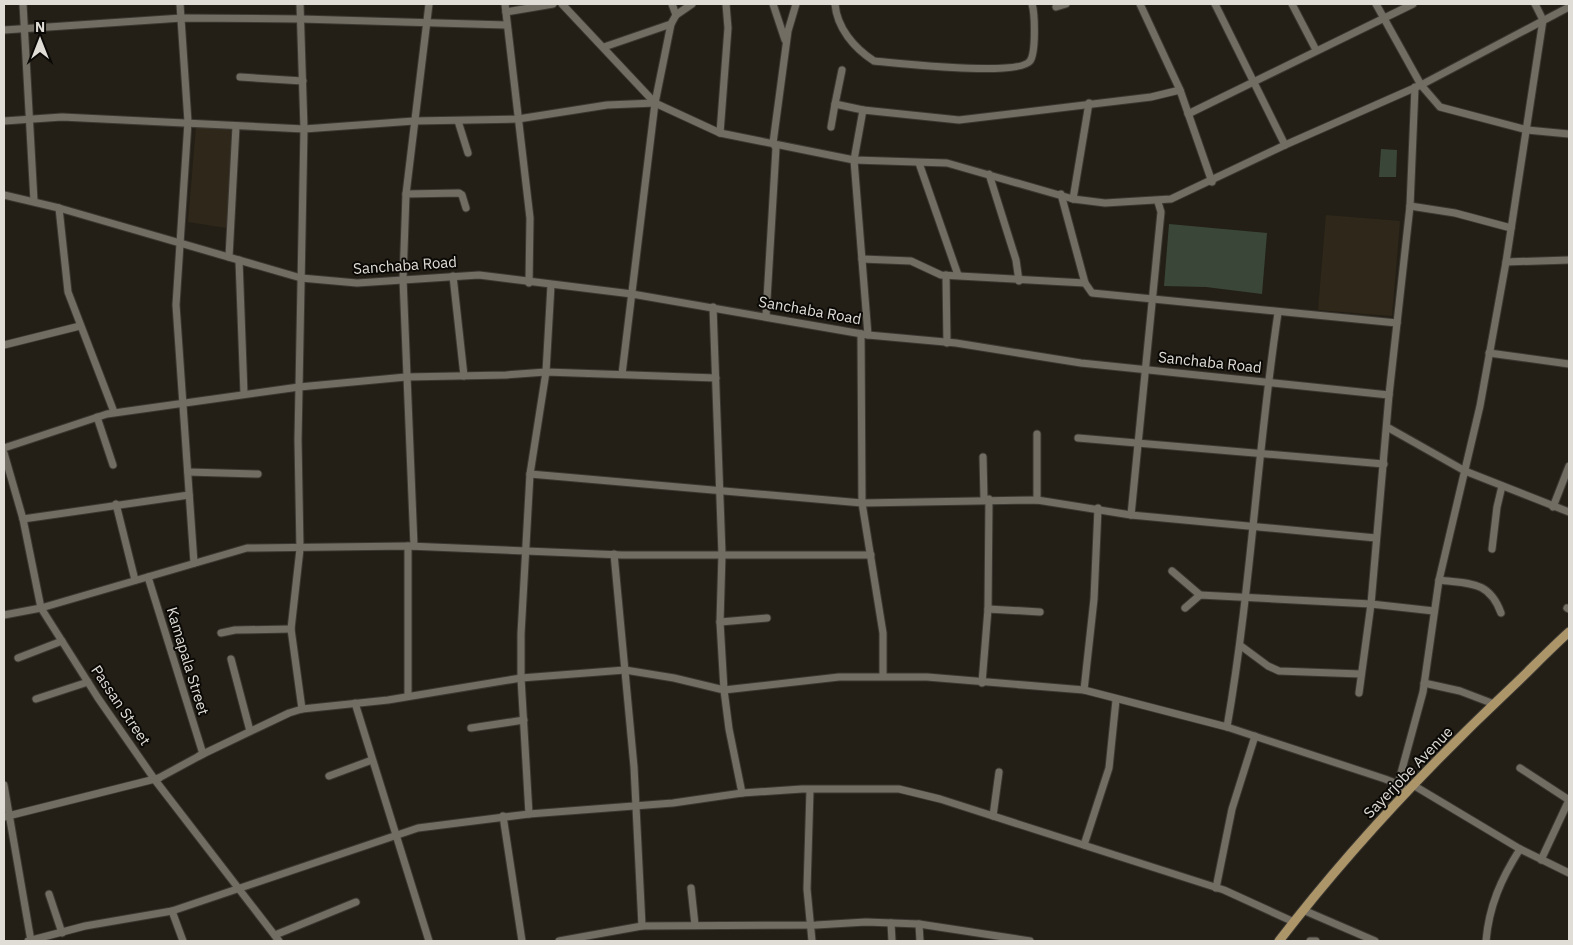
<svg xmlns="http://www.w3.org/2000/svg" width="1573" height="945" font-family="'IBM Plex Sans',sans-serif">
<rect width="100%" height="100%" fill="#231f16"/>
<g fill="#2f281a">
<polygon points="196,127 238,131 233,229 188,222"/>
<polygon points="1326,215 1400,221 1392,316 1318,310"/>
</g>
<g fill="#3a4738">
<polygon points="1381,149 1397,150 1396,177 1379,177"/>
<polygon points="1169,224 1267,233 1262,294 1206,287 1164,286"/>
</g>
<g fill="none" stroke-linecap="round" stroke-linejoin="round">
<g stroke="#3b3832" stroke-width="9">
<g id="minor">
<polyline points="23,4 34,201"/>
<polyline points="180,4 188,122 176,305 194,563"/>
<polyline points="300,4 304,129 298,440 300,549 291,629 302,709"/>
<polyline points="505,4 530,218 529,283"/>
<polyline points="562,4 655,103 720,133 854,160 947,163 1073,199 1105,203 1171,199 1285,145 1421,85 1569,7"/>
<polyline points="672,4 676,15"/>
<polyline points="773,4 785,40"/>
<path d="M835 4C837 28 854 48 874 61 898 63 1018 77 1030 61 1036 53 1035 14 1032 4"/>
<polyline points="1140,4 1180,90 1212,182"/>
<polyline points="1215,4 1285,145"/>
<polyline points="1292,4 1316,50"/>
<polyline points="1376,4 1421,85 1440,107 1527,130 1569,134"/>
<polyline points="1056,7 1066,4"/>
<polyline points="506,12 553,4"/>
<polyline points="4,30 182,18 301,19 506,25"/>
<polyline points="604,47 671,24 676,15 692,4"/>
<polyline points="842,70 835,104 863,110"/>
<polyline points="240,77 303,81"/>
<polyline points="1188,114 1413,4"/>
<polyline points="4,121 62,117 304,129 414,121 518,119 607,105 655,103"/>
<polyline points="458,121 468,153"/>
<polyline points="831,127 835,104"/>
<polyline points="720,133 728,28 726,4"/>
<polyline points="919,163 958,275"/>
<polyline points="989,174 1016,260 1019,281"/>
<polyline points="406,194 459,193 462,195 466,208"/>
<polyline points="1061,194 1085,283 1092,293 1397,323"/>
<polyline points="4,195 59,208 301,278 357,283 479,275 632,294 868,335 956,343 1081,363 1389,395"/>
<polyline points="1073,199 1089,103"/>
<polyline points="1410,206 1455,213 1511,228"/>
<polyline points="59,208 68,292 114,412"/>
<polyline points="229,257 236,126"/>
<polyline points="862,259 911,261 941,275 1085,283"/>
<polyline points="239,260 244,394"/>
<polyline points="1506,262 1569,260"/>
<polyline points="946,275 947,343"/>
<polyline points="453,276 464,376"/>
<polyline points="713,307 722,554 720,622 724,690 729,729 742,793"/>
<polyline points="766,316 776,148 773,143 788,31 796,4"/>
<polyline points="861,334 862,503 883,633 883,676"/>
<polyline points="868,335 854,160 863,110 959,120 1151,97 1180,90"/>
<polyline points="4,345 80,326"/>
<polyline points="1489,353 1569,364"/>
<polyline points="622,374 655,103 671,24"/>
<polyline points="97,417 113,465"/>
<polyline points="1387,427 1465,471 1569,512"/>
<polyline points="1037,434 1037,500"/>
<polyline points="1078,438 1384,464"/>
<polyline points="4,448 107,414 299,387 406,377 506,375 546,372 716,378"/>
<polyline points="4,453 23,519 41,608 98,698 155,780 279,941"/>
<polyline points="983,457 984,499"/>
<polyline points="188,472 258,474"/>
<polyline points="530,474 862,503 1037,500 1131,515 1376,538"/>
<polyline points="116,504 135,580"/>
<polyline points="1553,507 1569,466"/>
<polyline points="1131,515 1161,212 1158,202"/>
<polyline points="23,519 189,495"/>
<polyline points="408,546 408,696"/>
<polyline points="414,546 403,279 406,194 429,4"/>
<polyline points="1492,549 1497,507 1502,486"/>
<polyline points="614,554 634,767 642,926"/>
<polyline points="1172,571 1200,595"/>
<polyline points="148,577 203,754 199,756"/>
<path d="M1439 580C1469 584 1489 580 1501 613"/>
<polyline points="1185,608 1200,595 1371,604 1434,611"/>
<polyline points="1567,608 1569,609"/>
<polyline points="988,609 989,499"/>
<polyline points="4,615 41,608 247,548 408,546 622,555 871,555"/>
<polyline points="720,622 767,618"/>
<polyline points="221,633 235,630 291,629"/>
<polyline points="1241,646 1268,666 1279,671 1361,674"/>
<polyline points="18,658 62,641"/>
<polyline points="231,659 250,731"/>
<polyline points="982,683 988,609 1040,612"/>
<polyline points="1424,683 1460,691 1494,704"/>
<polyline points="1084,690 1094,599 1098,508"/>
<polyline points="1359,693 1371,604 1389,395 1410,206 1415,87"/>
<polyline points="36,699 88,682"/>
<polyline points="355,703 429,941"/>
<path d="M1227 727C1251 590 1257 451 1278 313"/>
<polyline points="471,728 524,720"/>
<polyline points="1520,768 1569,800"/>
<polyline points="329,776 372,760"/>
<polyline points="155,780 203,754 289,713 302,709 388,700 521,678 625,670 674,678 724,690 839,677 927,677 1084,690 1227,727 1385,779 1398,784 1407,791"/>
<polyline points="1398,784 1423,692 1439,580 1480,406 1506,262 1543,20 1535,4"/>
<polyline points="4,785 31,941"/>
<polyline points="1413,785 1520,849 1569,873"/>
<polyline points="810,790 807,889 812,941"/>
<polyline points="529,814 521,678 521,634 530,474 546,372 551,285"/>
<polyline points="503,816 522,941"/>
<polyline points="993,816 999,772"/>
<polyline points="4,817 159,778"/>
<polyline points="1084,845 1109,768 1116,700"/>
<polyline points="1541,860 1569,800"/>
<polyline points="691,888 695,925"/>
<polyline points="1216,888 1232,809 1255,736"/>
<polyline points="49,894 62,933"/>
<polyline points="1303,910 1375,941"/>
<polyline points="172,911 183,941"/>
<polyline points="891,923 892,941"/>
<polyline points="919,924 920,941"/>
<polyline points="275,935 356,902"/>
<polyline points="28,941 85,926 172,911 418,828 529,814 673,803 742,793 802,789 899,789 940,799 1224,890 1294,922"/>
<polyline points="559,941 642,926 816,925 866,922 919,924 1030,941"/>
<polyline points="1310,941 1316,941"/>
<path d="M1486 941C1489 906 1501 879 1520 849"/>
</g>
</g>
<g stroke="#3b3832" stroke-width="11">
<path id="major" d="M1279 941C1349 850 1428 766 1512 687 1531 669 1549 650 1569 632"/>
</g>
<use href="#minor" stroke="#726d63" stroke-width="7"/>
<use href="#major" stroke="#ad956a" stroke-width="9"/>
</g>
<g text-anchor="middle" dominant-baseline="central" stroke-width="4" stroke-linejoin="round" paint-order="stroke">
<g font-size="15" fill="#e0ddd7" stroke="#0b0906">
<text transform="translate(405 265) rotate(-4)">Sanchaba Road</text>
<text transform="translate(810 310) rotate(10)">Sanchaba Road</text>
<text transform="translate(1210 362) rotate(6)">Sanchaba Road</text>
<text transform="translate(188 661) rotate(73)">Kamapala Street</text>
<text transform="translate(121 705) rotate(56)">Passan Street</text>
<text transform="translate(1408 772) rotate(-46)">Sayerjobe Avenue</text>
</g>
</g>
<rect width="1573" height="945" fill="none" stroke="#e0ddd7" stroke-width="10"/>
<g transform="translate(40 40)" stroke="#0b0906" stroke-width="4" paint-order="stroke">
<path d="M0-4L9 19L0 12L-9 19Z" fill="#e0ddd7"/>
<text y="-8" font-size="14" font-weight="bold" text-anchor="middle" fill="#e0ddd7">N</text>
</g>
</svg>
